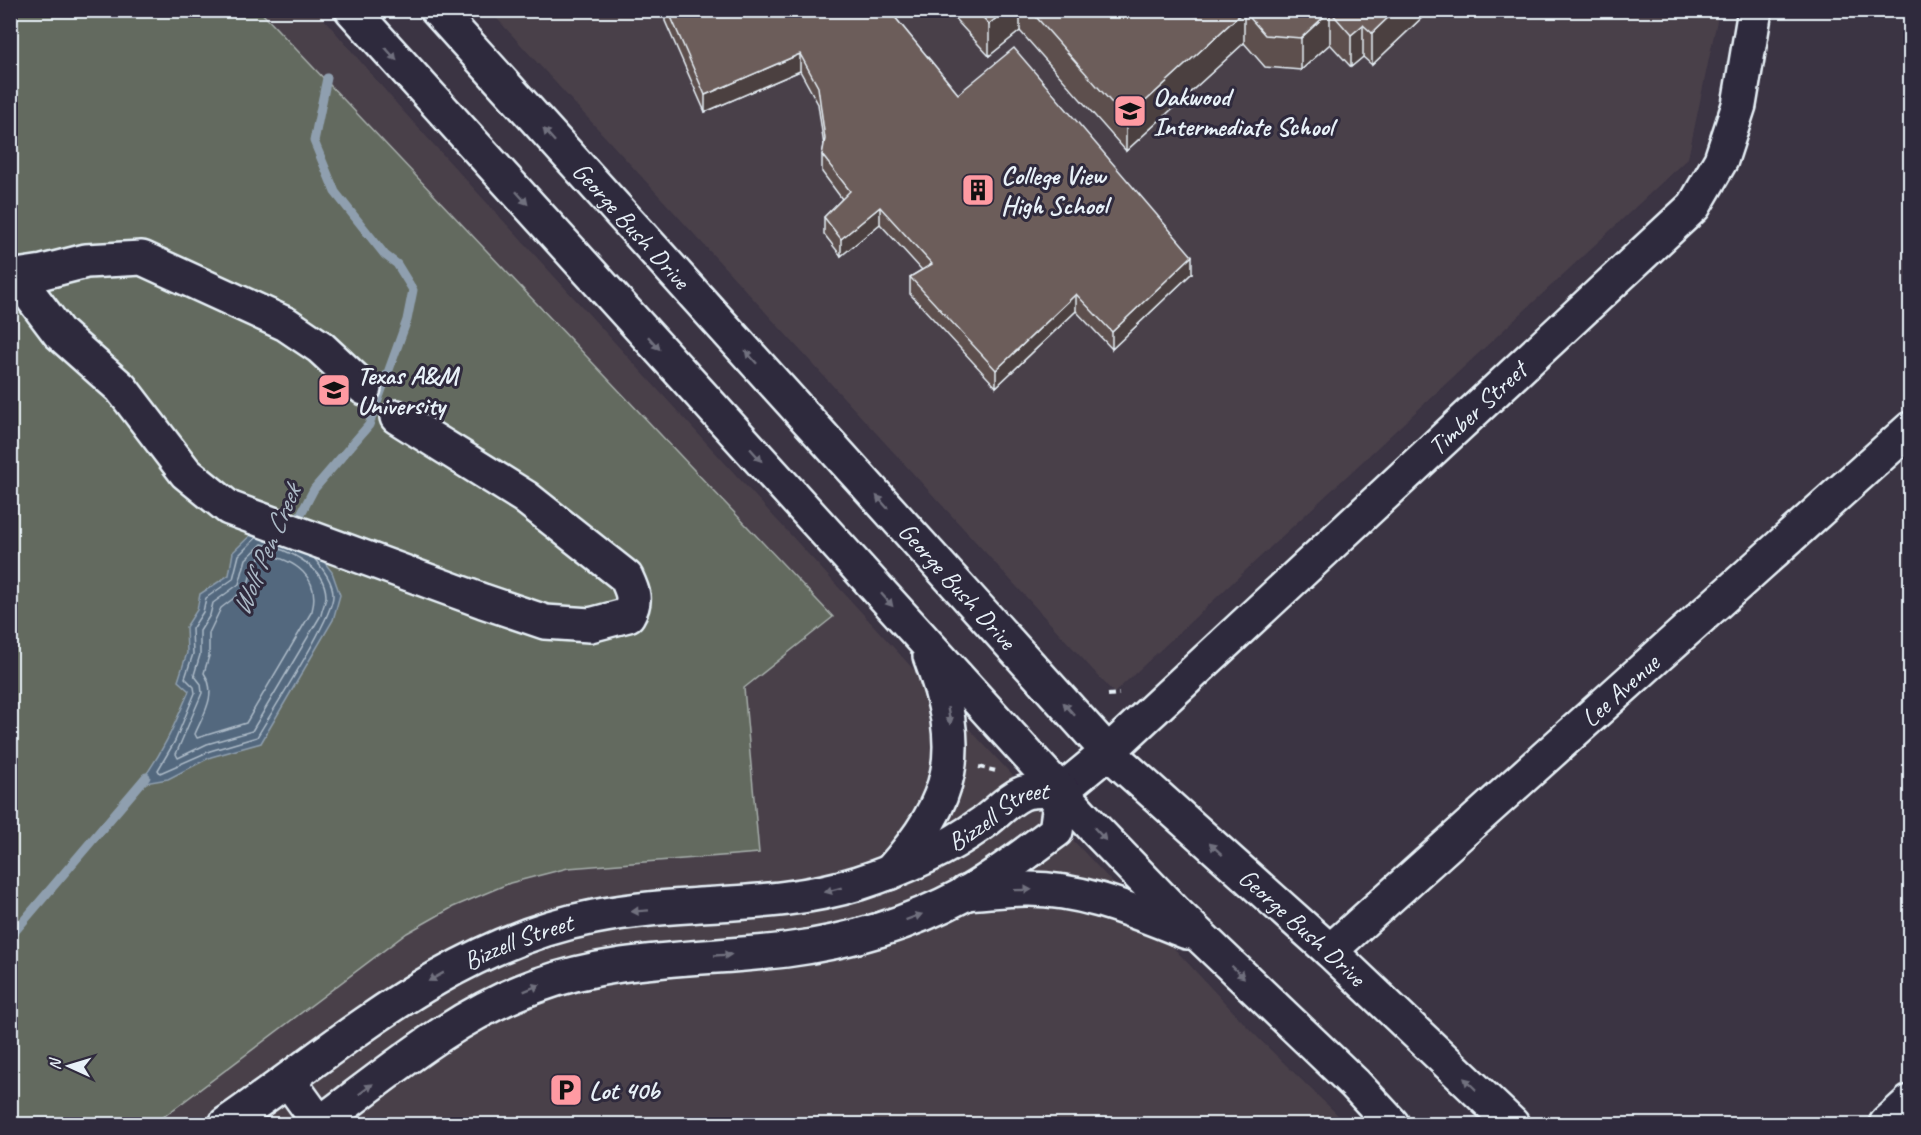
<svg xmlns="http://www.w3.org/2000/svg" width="1921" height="1135" font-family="Caveat,sans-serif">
<rect width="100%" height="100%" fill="#3b3443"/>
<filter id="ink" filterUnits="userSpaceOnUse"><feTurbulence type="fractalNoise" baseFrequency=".0167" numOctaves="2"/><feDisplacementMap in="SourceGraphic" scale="12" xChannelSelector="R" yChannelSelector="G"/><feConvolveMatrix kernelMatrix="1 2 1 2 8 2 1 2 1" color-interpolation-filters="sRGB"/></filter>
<g filter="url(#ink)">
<g fill="#4a404a">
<polygon points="10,11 317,11 402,110 915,671 1254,1034 1347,1124 11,1124"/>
<polygon points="490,11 1719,11 1688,158 1114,693"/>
</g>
<polygon fill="#636a5e" stroke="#a6aeab" stroke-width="1.5" points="10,11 260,11 833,617 744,688 759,853 568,868 510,883 453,907 407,933 154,1124 11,1124"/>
<path fill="#53687e" stroke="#8f9faf" stroke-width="1.5" d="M257 529 318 554 332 572 340 595 333 620 261 743 211 757 168 779 139 784C162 755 175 724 189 691L178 681 187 653 186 627 197 610 200 594 229 575 233 552Z"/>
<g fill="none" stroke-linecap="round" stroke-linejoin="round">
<g stroke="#acbac7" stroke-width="1.5">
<path d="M257 537 239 555 233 579 206 598 203 612 192 629 193 654 185 678 194 687 195 693 175 741 158 770 160 773 210 751 257 737C272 711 334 617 333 595 333 581 322 568 314 558"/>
<path d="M262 544C286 549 325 565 326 596 326 601 322 609 321 615L252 731 207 744 178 758 176 754 202 693 201 684 194 675 200 655V631L210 615 213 603 239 584 246 559Z"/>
<path d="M264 554C295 560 321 577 312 611L246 723 197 738 195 734C204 713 218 694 204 673L209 656V633L221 608 247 588 254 563Z"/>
</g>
<g stroke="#8f9faf" stroke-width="9">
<polyline points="295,525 314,489 369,425 407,320 413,290 397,264 385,255 335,192 314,141 327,78"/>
<polyline points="10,937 146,777"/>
</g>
<g stroke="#e8f1f8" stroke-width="38">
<g id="minor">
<polyline points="10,275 16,276 43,272 86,261 142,258 286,324 320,347 364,388"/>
<path d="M16 276 59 333 121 388 186 473 229 508 483 601 545 622 590 625 628 615C637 600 633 592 626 577L525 497 397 417"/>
<path id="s1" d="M1062 790 1108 752 1694 206 1721 160 1739 105 1755 10"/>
<path id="s2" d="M1330 951 1910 429"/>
<polyline points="289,1081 320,1124"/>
<path id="s3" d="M226 1124C342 1044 451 944 594 917 682 899 773 910 859 883 902 869 944 851 980 825 994 816 1006 801 1021 794 1031 789 1050 791 1062 790"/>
<path d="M319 1124C387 1074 454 1015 536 986 616 956 702 960 786 950 847 942 909 924 963 895 996 877 1026 853 1056 831L1062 790"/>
<polyline points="1886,1124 1910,1102"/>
</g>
</g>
<g stroke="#e8f1f8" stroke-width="38">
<g id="major">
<polyline points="352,10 1095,829 1174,911 1355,1084 1392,1124"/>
<path id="s4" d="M437 10 1108 752 1330 951 1512 1124"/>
<path d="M889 873C956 798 965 750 930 656"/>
<path d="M965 893C985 892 1006 889 1026 889 1082 888 1136 912 1187 932"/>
</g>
</g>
<g stroke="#e8f1f8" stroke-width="4" stroke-dasharray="6 4.5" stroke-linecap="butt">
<polyline points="1108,695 1119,694"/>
<polyline points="979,767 996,771"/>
</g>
<use href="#minor" stroke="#2f2a3d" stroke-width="33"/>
<use href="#major" stroke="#2f2a3d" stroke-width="33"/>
</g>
<g fill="#5d504d" stroke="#e8f1f8" stroke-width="1.5">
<polygon points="665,10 889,10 958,94 1192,273 1112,349 1076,311 996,387 910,294 910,277 922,270 880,224 841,256 824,234 824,217 842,199 822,172 822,155 824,146 818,104 800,71 705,112 665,21"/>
<polygon points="947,10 1430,10 1372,65 1363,57 1351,67 1330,44 1301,70 1265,67 1244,43 1126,151 1020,31 989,56"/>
</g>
<g fill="#4c413f" stroke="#e8f1f8" stroke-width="1.5">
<polygon points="1006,10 1020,10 1020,31 989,56 989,24"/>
<polygon points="1396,10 1430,10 1372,65 1372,33"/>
<polygon points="1244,11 1244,43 1126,151 1126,119"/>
<polygon points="1330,11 1330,44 1301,70 1301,38"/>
<polygon points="1363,25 1363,57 1351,67 1351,35"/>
<polygon points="800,54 800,71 705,112 705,95"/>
<polygon points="880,207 880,224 841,256 841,239"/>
<polygon points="1192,256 1192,273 1112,349 1112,332"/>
<polygon points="1076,294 1076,311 996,387 996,370"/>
</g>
<g fill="#6c5d5a" stroke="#e8f1f8" stroke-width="1.5">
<polygon points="668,10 889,10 958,94 1014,48 1192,256 1112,332 1076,294 996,370 910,277 932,264 880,207 841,239 824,217 850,191 822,155 825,139 818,87 800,54 705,95"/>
<polygon points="976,10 1006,10 989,24"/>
<polygon points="1030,10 1396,10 1372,33 1363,25 1351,35 1330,11 1301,38 1265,35 1244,11 1126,119"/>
</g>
<defs><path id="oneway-solid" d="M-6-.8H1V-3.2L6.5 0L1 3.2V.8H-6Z" transform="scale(1.5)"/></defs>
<g fill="#70707e">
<use href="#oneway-solid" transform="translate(391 54) rotate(48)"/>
<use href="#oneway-solid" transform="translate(549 135) rotate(-132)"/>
<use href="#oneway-solid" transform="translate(522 198) rotate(48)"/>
<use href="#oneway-solid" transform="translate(654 343) rotate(48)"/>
<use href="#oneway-solid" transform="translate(751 357) rotate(-132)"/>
<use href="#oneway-solid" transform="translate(756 455) rotate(48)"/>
<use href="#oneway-solid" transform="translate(882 502) rotate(-132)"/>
<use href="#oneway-solid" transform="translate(887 600) rotate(48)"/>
<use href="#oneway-solid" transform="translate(1069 709) rotate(-132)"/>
<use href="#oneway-solid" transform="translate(949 716) rotate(80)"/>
<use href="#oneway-solid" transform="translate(1100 834) rotate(47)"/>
<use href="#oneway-solid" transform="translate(1216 849) rotate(-138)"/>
<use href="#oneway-solid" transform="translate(833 890) rotate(165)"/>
<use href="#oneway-solid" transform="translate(1023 890) rotate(-1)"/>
<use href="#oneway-solid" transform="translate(640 911) rotate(176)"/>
<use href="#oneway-solid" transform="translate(914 917) rotate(-20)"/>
<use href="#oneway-solid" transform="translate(723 955) rotate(-3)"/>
<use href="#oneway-solid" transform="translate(1238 972) rotate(44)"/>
<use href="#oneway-solid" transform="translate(436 977) rotate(151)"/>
<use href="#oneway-solid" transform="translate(532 988) rotate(-22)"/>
<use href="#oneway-solid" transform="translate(1470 1084) rotate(-136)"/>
<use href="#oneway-solid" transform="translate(366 1089) rotate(-37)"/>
</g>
</g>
<defs>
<g id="school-square" transform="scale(1.725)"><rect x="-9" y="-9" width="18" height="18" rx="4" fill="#ff9aa2" stroke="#2f2a3d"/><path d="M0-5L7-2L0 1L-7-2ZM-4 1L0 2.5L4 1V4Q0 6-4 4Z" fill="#111"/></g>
<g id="building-square" transform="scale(1.725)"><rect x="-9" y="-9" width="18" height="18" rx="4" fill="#ff9aa2" stroke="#2f2a3d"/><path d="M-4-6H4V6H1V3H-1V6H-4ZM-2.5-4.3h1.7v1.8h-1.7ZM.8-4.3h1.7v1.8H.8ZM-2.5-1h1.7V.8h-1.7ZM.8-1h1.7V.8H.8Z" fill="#111"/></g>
<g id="university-square" transform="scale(1.725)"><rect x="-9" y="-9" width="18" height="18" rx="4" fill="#ff9aa2" stroke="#2f2a3d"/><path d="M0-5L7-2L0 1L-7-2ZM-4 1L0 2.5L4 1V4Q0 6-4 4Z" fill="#111"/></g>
<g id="parking-square" transform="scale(1.725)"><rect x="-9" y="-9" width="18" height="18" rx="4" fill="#ff9aa2" stroke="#2f2a3d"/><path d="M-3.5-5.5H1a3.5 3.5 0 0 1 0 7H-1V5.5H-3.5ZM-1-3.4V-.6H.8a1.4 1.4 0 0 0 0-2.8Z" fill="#111"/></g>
</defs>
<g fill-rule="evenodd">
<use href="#school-square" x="1130" y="111"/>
<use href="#building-square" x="978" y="190"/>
<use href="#university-square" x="334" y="390"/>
<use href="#parking-square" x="566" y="1090"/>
</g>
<g text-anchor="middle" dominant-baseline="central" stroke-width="6" stroke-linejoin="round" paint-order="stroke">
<g font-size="26" font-weight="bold" fill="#e8f1f8" stroke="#2f2a3d" text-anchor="start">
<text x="1153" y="96">Oakwood<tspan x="1153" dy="30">Intermediate School</tspan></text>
<text x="1001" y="175">College View<tspan x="1001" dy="30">High School</tspan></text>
<text x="357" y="375">Texas A&amp;M<tspan x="357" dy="30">University</tspan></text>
<text x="589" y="1090">Lot 40b</text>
</g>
<g font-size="26" fill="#e8f1f8" stroke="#2f2a3d">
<text stroke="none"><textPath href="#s4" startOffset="290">George Bush Drive</textPath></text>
<text stroke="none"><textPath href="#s1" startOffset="564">Timber Street</textPath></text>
<text stroke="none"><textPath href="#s4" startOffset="776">George Bush Drive</textPath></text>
<text stroke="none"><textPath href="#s2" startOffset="390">Lee Avenue</textPath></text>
<text stroke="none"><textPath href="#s3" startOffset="850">Bizzell Street</textPath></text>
<text stroke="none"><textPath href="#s4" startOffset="1262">George Bush Drive</textPath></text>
<text stroke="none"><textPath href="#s3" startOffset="346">Bizzell Street</textPath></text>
</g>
<g font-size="27" font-style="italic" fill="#acbac7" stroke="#2f2a3d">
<text transform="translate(266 550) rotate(-67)">Wolf Pen Creek</text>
</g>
</g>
<rect width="1921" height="1135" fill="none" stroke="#2f2a3d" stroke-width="36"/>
<rect x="18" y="18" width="1885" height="1099" fill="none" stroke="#e8f1f8" stroke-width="2" filter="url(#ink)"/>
<g transform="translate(69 1066) rotate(274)" stroke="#2f2a3d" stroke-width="4.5" paint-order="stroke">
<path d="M0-4.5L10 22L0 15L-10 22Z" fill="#e8f1f8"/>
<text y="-9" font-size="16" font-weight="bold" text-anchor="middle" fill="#e8f1f8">N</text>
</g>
</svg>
